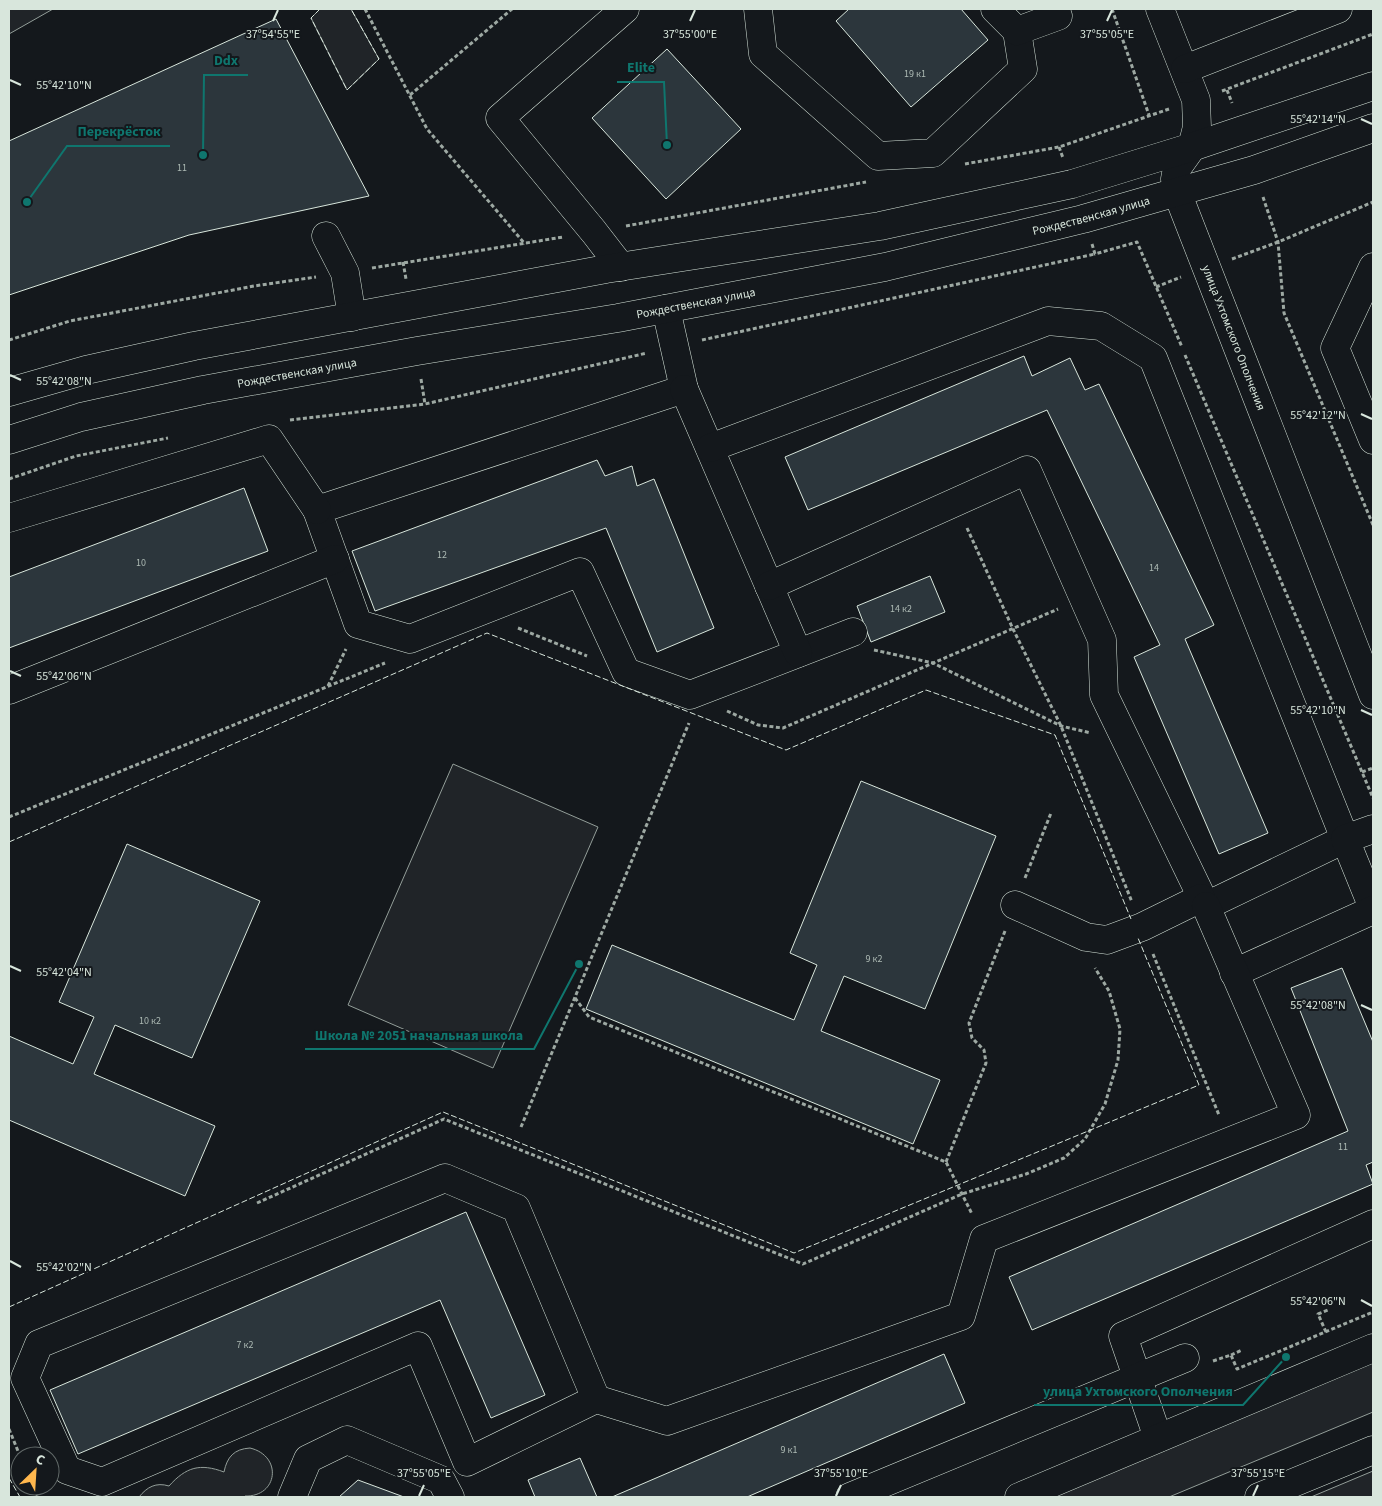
<svg xmlns="http://www.w3.org/2000/svg" width="1382" height="1506" font-family="'Source Sans 3',sans-serif">
<rect width="100%" height="100%" fill="#14181c"/>
<g fill="#202428" stroke="#939e99">
<polygon points="9,9 53,9 9,34"/>
<polygon points="320,9 351,9 379,59 347,90 311,18"/>
<polygon points="453,764 598,827 493,1068 348,1005"/>
<polygon points="1373,1360 1373,1412 1169,1497 1043,1497"/>
<path d="M250 1448C283 1456 278 1497 245 1496V1497H139C147 1487 156 1482 169 1486 186 1467 200 1463 224 1472 227 1457 234 1449 250 1448Z"/>
<polygon points="1373,1471 1373,1497 1311,1497"/>
</g>
<g fill="#2c363c" stroke="#d8e6dc">
<polygon points="849,9 961,9 988,40 911,107 836,21"/>
<polygon points="276,19 369,196 189,235 9,295 9,141"/>
<polygon points="667,49 741,129 666,199 592,118"/>
<polygon points="1024,356 1032,376 1070,358 1085,390 1099,384 1214,625 1185,639 1268,833 1219,854 1134,657 1160,645 1047,410 808,510 785,457"/>
<polygon points="597,460 605,476 632,466 637,486 654,479 714,628 657,652 606,528 375,611 352,551"/>
<polygon points="244,488 268,551 9,648 9,577"/>
<polygon points="930,576 945,612 871,642 857,606"/>
<polygon points="861,781 996,836 925,1009 844,976 821,1031 940,1080 913,1144 586,1009 612,945 794,1020 817,965 790,953"/>
<polygon points="127,844 260,901 192,1058 115,1025 94,1074 215,1126 185,1196 9,1120 9,1036 73,1064 94,1017 59,1002"/>
<polygon points="1342,968 1373,1042 1373,1162 1366,1165 1373,1184 1032,1330 1009,1277 1348,1131 1291,988"/>
<polygon points="466,1212 545,1395 491,1418 440,1300 78,1454 50,1390"/>
<polygon points="944,1354 965,1403 747,1497 612,1497"/>
<polygon points="580,1458 597,1497 535,1497 528,1480"/>
<polygon points="358,1480 404,1497 339,1497"/>
</g>
<g fill="none" stroke-linecap="round" stroke-linejoin="round">
<g stroke="#d8e6dc" stroke-width="29">
<g id="minor">
<polyline points="758,9 763,54 878,156 933,153 1023,69 1017,31"/>
<polyline points="995,9 1017,31 1058,16"/>
<path id="s1" d="M1160 9 1196 100 1197 127 1192 147 1177 168 1175 179 1177 192 1373 695"/>
<polyline points="1185,69 1338,9"/>
<polyline points="326,236 345,273 352,317"/>
<polyline points="621,267 594,232 500,118 625,9"/>
<polyline points="1373,267 1335,348 1373,440"/>
<polyline points="666,309 684,389 317,510 358,624 410,639 580,572 626,672 690,695 853,632"/>
<polyline points="684,389 798,653"/>
<polyline points="9,392 86,370 194,346 606,269 880,226 1072,184 1192,147 1373,86"/>
<path id="s2" d="M9 440 81 417 203 390 417 351 618 318 885 267 1083 219 1177 192 1254 170 1373 128"/>
<polyline points="710,448 1048,321 1101,326 1153,358 1345,839 1206,906 1104,695 1102,640 1027,470 769,586"/>
<polyline points="9,518 269,439 317,510"/>
<polyline points="9,690 335,559"/>
<polyline points="1373,829 1345,839 1373,908"/>
<polyline points="1015,905 1086,937 1107,940 1142,927 1201,898"/>
<polyline points="1234,973 1373,910"/>
<polyline points="596,1399 467,1462 418,1346 102,1482 67,1470 25,1378 39,1344 445,1178 516,1208 596,1399 667,1421 961,1316 984,1239 1296,1115 1206,906"/>
<polyline points="1158,1438 1123,1336 1373,1224"/>
<polyline points="292,1497 308,1459 347,1440 441,1480 450,1497"/>
<polyline points="850,1497 1185,1358"/>
<polyline points="1019,1497 1373,1348"/>
</g>
</g>
<g stroke="#d8e6dc" stroke-width="29">
<polyline id="major" points="1259,1497 1373,1450"/>
</g>
<g stroke="#9da8a2" stroke-width="3" stroke-dasharray="4 2.5" stroke-linecap="butt">
<polyline points="365,9 427,129 525,244"/>
<polyline points="1112,9 1149,115"/>
<polyline points="1227,90 1232,103"/>
<polyline points="1222,91 1373,34"/>
<polyline points="410,95 512,9"/>
<polyline points="1059,147 1063,158"/>
<polyline points="965,164 1059,147 1169,109"/>
<polyline points="1263,197 1278,242 1284,313 1373,525"/>
<polyline points="626,226 866,182"/>
<polyline points="1092,244 1095,254 1137,242 1182,347"/>
<polyline points="1232,259 1278,242 1373,202"/>
<polyline points="403,262 406,279"/>
<polyline points="372,268 563,237"/>
<polyline points="1156,287 1181,277"/>
<polyline points="9,340 70,321 254,286 316,277"/>
<polyline points="702,340 1095,254"/>
<polyline points="1185,355 1373,798"/>
<polyline points="421,379 425,404"/>
<polyline points="290,420 425,404 647,353"/>
<polyline points="9,479 76,456 168,438"/>
<polyline points="967,528 1013,629 1061,726 1132,902"/>
<polyline points="518,628 587,656"/>
<polyline points="874,650 933,663 1061,726 1091,733"/>
<polyline points="328,686 346,649"/>
<polyline points="727,711 758,725 783,728 1058,609"/>
<polyline points="1362,772 1373,768"/>
<polyline points="9,817 385,663"/>
<polyline points="1025,878 1051,813"/>
<polyline points="1153,954 1219,1115"/>
<polyline points="575,998 589,1017 946,1162 972,1214"/>
<polyline points="521,1127 689,723"/>
<polyline points="946,1162 986,1063 984,1050 972,1038 969,1023 1005,931"/>
<polyline points="257,1203 444,1119 803,1264 962,1194 1026,1174 1064,1158 1085,1139 1105,1104 1118,1060 1120,1029 1109,991 1095,968"/>
<polyline points="1326,1332 1318,1314 1328,1310"/>
<polyline points="1231,1355 1242,1350"/>
<polyline points="1213,1361 1231,1355 1237,1369 1373,1312"/>
<polyline points="9,1429 20,1456"/>
<polyline points="33,1486 38,1497"/>
</g>
<use href="#minor" stroke="#14181c" stroke-width="28"/>
<use href="#major" stroke="#14181c" stroke-width="28"/>
<g stroke="#d8e6dc" stroke-width="1" stroke-dasharray="6 2.5" stroke-linecap="butt">
<polyline points="320,9 311,18 347,90 379,59 351,9"/>
<polyline points="9,842 487,633 786,750 926,690 1055,735 1131,919"/>
<polyline points="9,1307 443,1112 794,1253 1199,1085 1138,938"/>
<polyline points="9,1478 20,1497"/>
</g>
</g>
<path fill="none" stroke="#d8e6dc" stroke-width="2" d="M273 21 278 10M690 21 695 10M1107 21 1112 10M10 80 21 85M1361 119 1372 124M10 375 21 380M1361 414 1372 419M10 671 21 676M1361 710 1372 715M10 966 21 971M1361 1005 1372 1010M10 1261 21 1267M1361 1300 1372 1306M419 1496 424 1485M836 1496 841 1485M1253 1496 1258 1485"/>
<g text-anchor="middle" dominant-baseline="central" stroke-width="4" stroke-linejoin="round" paint-order="stroke">
<g font-size="10" fill="#adbab4">
<text x="915" y="74">19 к1</text>
<text x="182" y="168">11</text>
<text x="442" y="555">12</text>
<text x="141" y="563">10</text>
<text x="1154" y="568">14</text>
<text x="901" y="609">14 к2</text>
<text x="874" y="959">9 к2</text>
<text x="150" y="1021">10 к2</text>
<text x="1343" y="1147">11</text>
<text x="245" y="1345">7 к2</text>
<text x="789" y="1450">9 к1</text>
</g>
<g font-size="12" fill="#d8e6dc" stroke="#14181c">
<text stroke="none"><textPath href="#s2" startOffset="1106">Рождественская улица</textPath></text>
<text stroke="none"><textPath href="#s2" startOffset="701">Рождественская улица</textPath></text>
<text stroke="none"><textPath href="#s1" startOffset="352">улица Ухтомского Ополчения</textPath></text>
<text stroke="none"><textPath href="#s2" startOffset="296">Рождественская улица</textPath></text>
</g>
</g>
<g font-size="12" text-anchor="middle" fill="#d8e6dc" stroke="#14181c" stroke-width="4" stroke-linejoin="round" paint-order="stroke">
<text x="273" y="38">37°54'55"E</text>
<text x="690" y="38">37°55'00"E</text>
<text x="1107" y="38">37°55'05"E</text>
<text x="64" y="89">55°42'10"N</text>
<text x="1318" y="123">55°42'14"N</text>
<text x="64" y="385">55°42'08"N</text>
<text x="1318" y="419">55°42'12"N</text>
<text x="64" y="680">55°42'06"N</text>
<text x="1318" y="714">55°42'10"N</text>
<text x="64" y="976">55°42'04"N</text>
<text x="1318" y="1009">55°42'08"N</text>
<text x="64" y="1271">55°42'02"N</text>
<text x="1318" y="1305">55°42'06"N</text>
<text x="424" y="1477">37°55'05"E</text>
<text x="841" y="1477">37°55'10"E</text>
<text x="1258" y="1477">37°55'15"E</text>
</g>
<path fill="none" stroke="#0f766e" stroke-width="2" d="M203 155L204 75H248M667 145L664 82H617M27 202L67 146H170M579 964L534 1049H305M1286 1357L1243 1405H1034"/>
<g fill="#0f766e" stroke="#14181c" stroke-width="2">
<circle cx="203" cy="155" r="5"/>
<circle cx="667" cy="145" r="5"/>
<circle cx="27" cy="202" r="5"/>
<circle cx="579" cy="964" r="5"/>
<circle cx="1286" cy="1357" r="5"/>
</g>
<g font-size="14" text-anchor="middle" font-weight="bold" fill="#0f766e" stroke="#14181c" stroke-width="4" stroke-linejoin="round" paint-order="stroke">
<text x="226" y="65">Ddx</text>
<text x="641" y="72">Elite</text>
<text x="119" y="136">Перекрёсток</text>
<text x="419" y="1040">Школа № 2051 начальная школа</text>
<text x="1138" y="1396">улица Ухтомского Ополчения</text>
</g>
<rect width="1382" height="1506" fill="none" stroke="#d8e6dc" stroke-width="20"/>
<g transform="translate(35 1471) rotate(25)"><circle r="24" fill="#14181c" stroke="#626a69"/>
<path d="M0-4L9 19L0 12L-9 19Z" fill="#ffb74d"/>
<text y="-8" font-size="14" font-weight="bold" text-anchor="middle" fill="#d8e6dc">С</text>
</g>
</svg>
